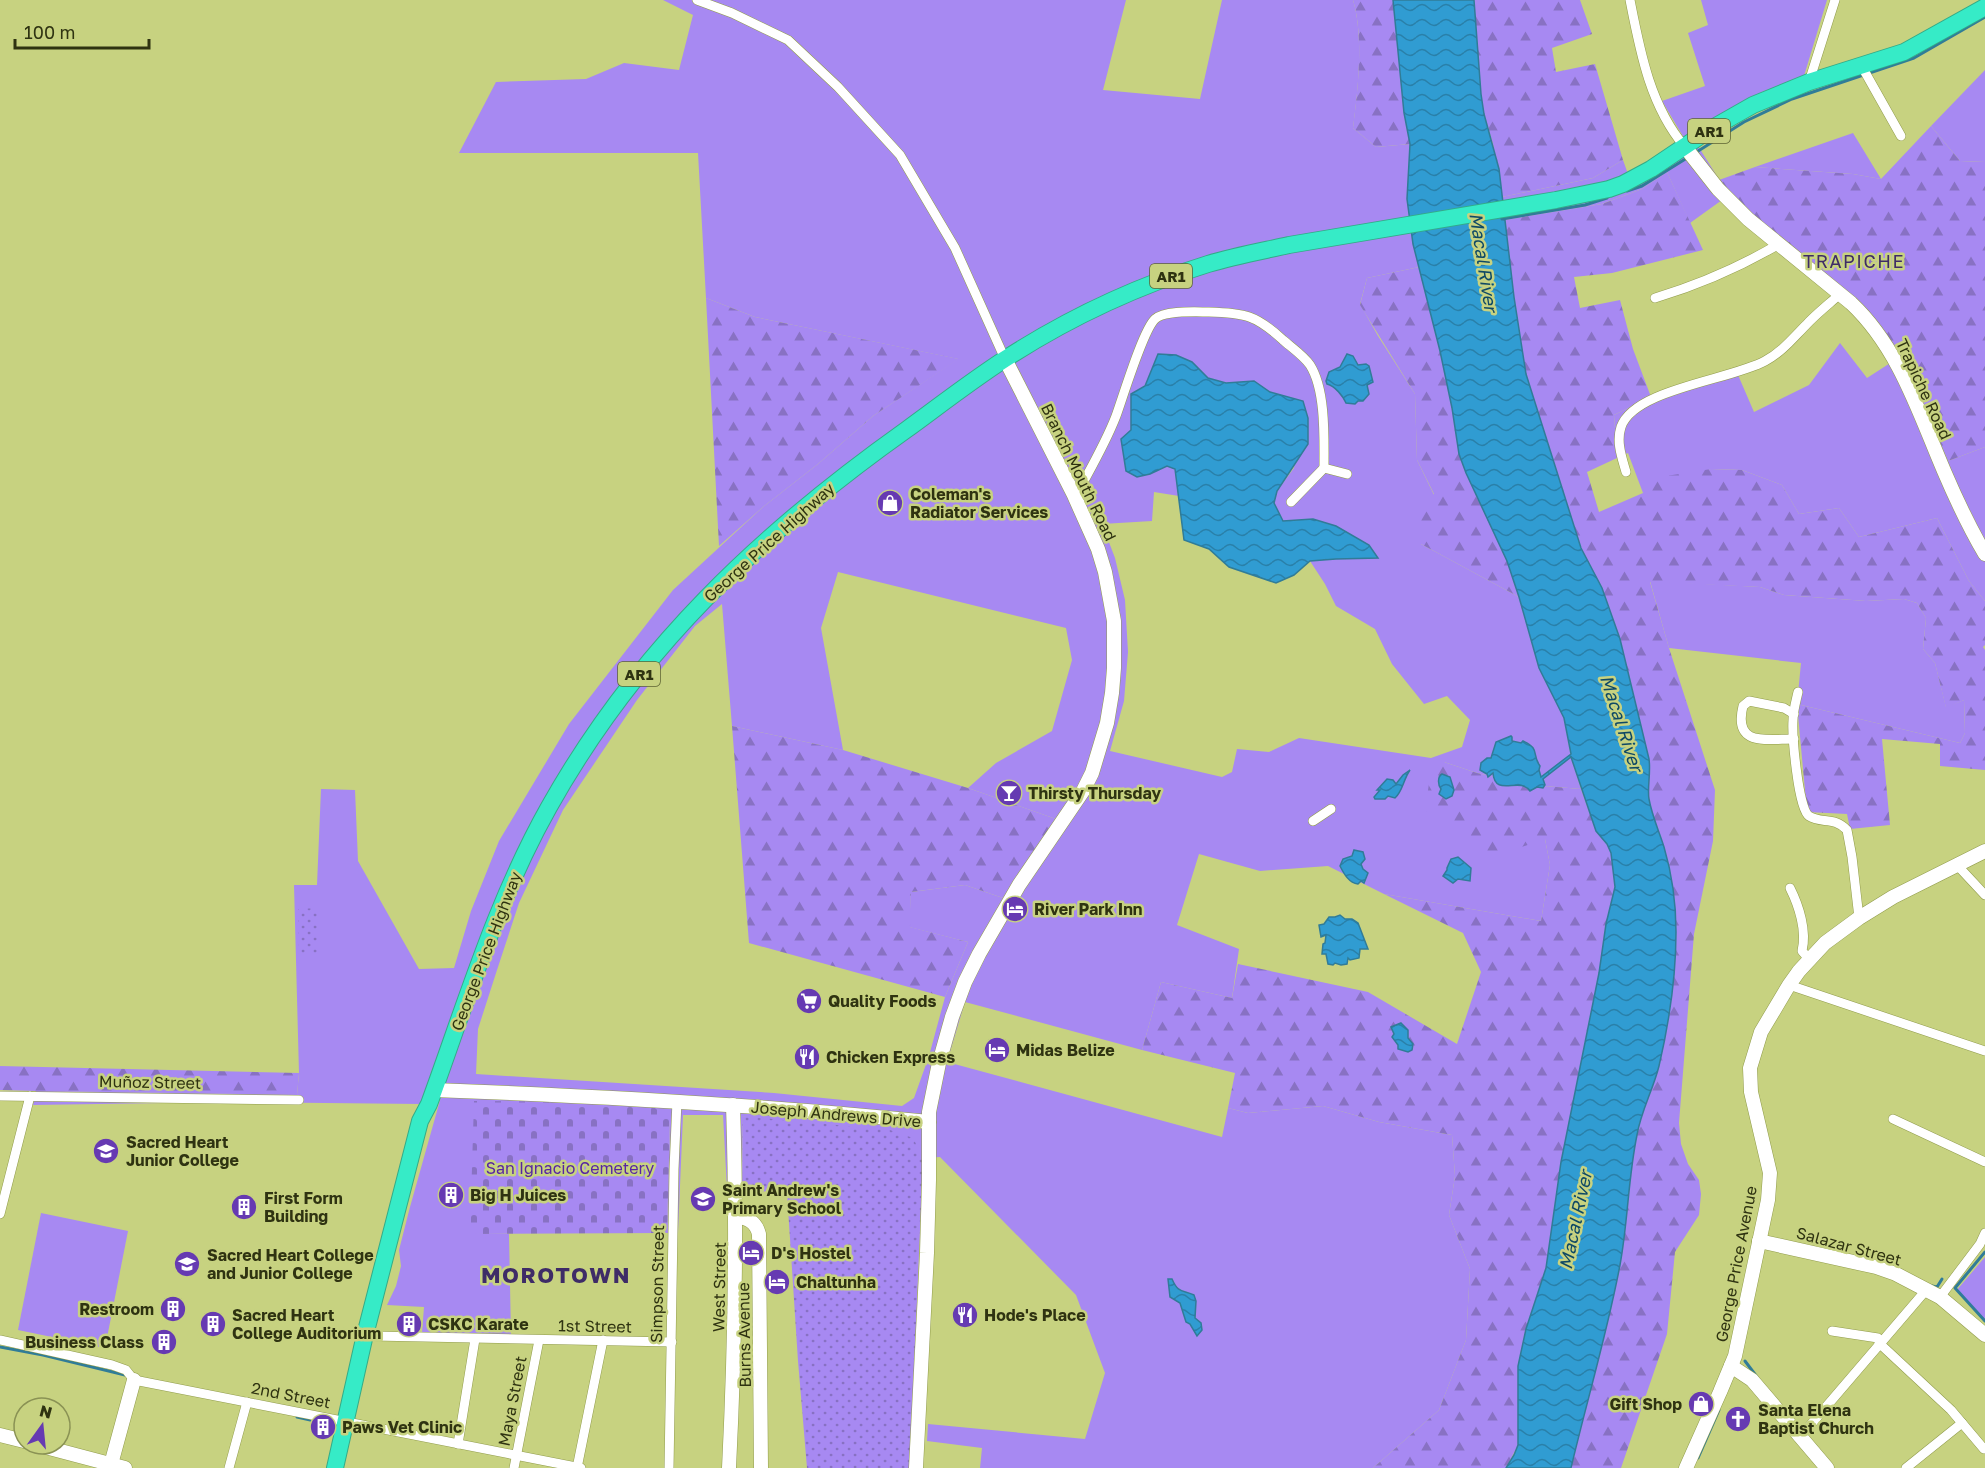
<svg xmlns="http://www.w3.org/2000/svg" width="1985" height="1468" font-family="'Golos Text',sans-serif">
<defs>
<pattern id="forest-firs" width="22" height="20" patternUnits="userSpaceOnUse" patternTransform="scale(1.5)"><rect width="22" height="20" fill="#a789f2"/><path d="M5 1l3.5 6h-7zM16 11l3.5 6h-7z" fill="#8871c3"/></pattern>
<pattern id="cemetery-stones" width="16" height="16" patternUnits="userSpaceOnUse" patternTransform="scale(1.5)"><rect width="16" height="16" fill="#a789f2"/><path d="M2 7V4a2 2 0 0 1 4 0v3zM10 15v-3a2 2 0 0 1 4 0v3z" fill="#8871c3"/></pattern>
<pattern id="park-dots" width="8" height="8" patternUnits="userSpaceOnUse" patternTransform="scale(1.5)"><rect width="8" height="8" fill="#a789f2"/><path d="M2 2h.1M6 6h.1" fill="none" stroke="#8871c3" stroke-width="1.8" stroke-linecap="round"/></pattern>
<pattern id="water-waves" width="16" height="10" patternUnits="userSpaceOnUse" patternTransform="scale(1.5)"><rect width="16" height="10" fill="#309cd2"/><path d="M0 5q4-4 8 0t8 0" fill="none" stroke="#2980a9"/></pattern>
</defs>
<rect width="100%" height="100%" fill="#c7d280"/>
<g fill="#a789f2" fill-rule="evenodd">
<path d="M663 0H1126L1103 90 1200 99 1222 0H1353C1364 37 1358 90 1353 128L1376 147 1410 144 1407 199 1413 244 1419 267 1367 278 1360 304 1378 336 1415 394 1417 460 1434 495 1421 544 1519 597 1539 668 1564 718 1571 757 1581 789 1532 785 1477 773 1444 762 1545 839 1550 865 1541 921 1384 894 1328 866 1260 871 1199 854 1177 925 1239 949 1232 998 1161 982 1142 1050 965 1002 947 1062 1222 1137 1228 1108 1248 1113 1323 1106 1379 1122 1452 1135 1455 1176 1449 1215 1470 1269 1466 1340 1439 1410 1373 1468H980L982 1448 927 1441 928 1424 1085 1439 1105 1373 1076 1295 940 1157 923 1158 742 1116 743 1190 727 1189 723 1115H683L678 1233H667L670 1120 470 1233 509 1234 511 1336 422 1333 424 1307 387 1305 396 1286 401 1266 399 1250 410 1207 446 1079 432 1070 421 1104 228 1102 33 1105 36 1091 297 1095 299 1073 294 885H317L321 789 355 790 358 861 419 969 454 968 471 911 499 841 569 724 673 590 763 507 818 464 873 416 958 359 755 317 706 298 698 153H459L496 82 586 79 624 63 679 70 693 15ZM1158 354 1192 362 1208 378 1226 383 1254 381 1270 392 1303 401 1294 468 1277 491 1274 503 1283 521 1313 519 1336 526V559L1310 561 1325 584 1336 606 1375 629 1392 664 1424 704 1447 696 1470 720 1462 747 1431 758 1299 738 1269 752 1237 749 1232 772 1222 777 1110 751 1124 701 1128 652 1125 600 1115 558 1102 524 1152 521 1154 492 1179 496 1175 468 1167 466 1150 474 1126 471 1121 439 1131 430 1145 386ZM838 572 1066 628 1072 660 1052 731 996 763 968 788 1056 819 1003 898 965 885 911 892 909 927 968 942 945 997 929 1056 914 1098 902 1106 774 1093 476 1074 478 1029 497 970 519 903 563 810 637 700 695 626 722 604 732 726 843 750 821 628Z"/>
<polygon points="1701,0 1827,0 1804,76 1762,92 1684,138 1662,101 1705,86 1688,33 1708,25"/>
<polygon points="1985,70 1985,162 1960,161 1931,126"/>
<polygon points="1853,133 1881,179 1853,174 1755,167"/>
<polygon points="1698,146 1729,195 1690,223 1667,172 1642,189 1602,204 1505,220 1502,197 1593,178 1623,160 1628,174 1559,206"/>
<polygon points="1840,343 1867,378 1898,358 1909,368 1948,461 1985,447 1985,601 1969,581 1937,518 1859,537 1839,508 1799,514 1782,485 1742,470 1711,469 1643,493 1628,453 1617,458 1614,415 1651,397 1735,368 1754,412 1809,385"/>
<polygon points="1650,581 1760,587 1784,595 1866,601 1904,599 1917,603 1926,618 1923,649 1935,663 1946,707 1964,700 1965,733 1960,743 1797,704 1801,663 1669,648"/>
<polygon points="41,1213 128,1231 105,1348 18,1330"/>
<polygon points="1985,1257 1985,1320 1956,1291"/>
</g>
<g fill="url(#forest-firs)">
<path d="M1353 0H1393L1404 113 1410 144 1376 147 1353 128C1358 89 1364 37 1353 0Z"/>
<polygon points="1474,0 1580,0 1592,34 1552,48 1556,72 1595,64 1623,160 1593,178 1502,197 1493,144 1484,114 1481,94"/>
<polygon points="1931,126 1960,161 1985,162 1985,447 1948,461 1909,369 1898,358 1861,305 1729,195 1719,180 1755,167 1853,174 1881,179"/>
<path d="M1667 172 1703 250 1612 273 1574 277 1580 308 1620 300 1633 349 1651 397 1614 415 1617 458 1587 472 1599 512 1643 493 1653 478 1711 469 1742 470 1782 485 1799 514 1839 508 1859 537 1937 518 1969 581 1985 601V645L1983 647 1985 650V770L1940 766V744L1882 739 1890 825 1850 829 1847 814 1807 812 1797 704 1960 743 1965 733 1964 700 1946 708 1935 663 1923 649 1926 618 1917 603 1904 599 1866 601 1784 595 1760 587 1650 582 1669 648 1715 790 1713 841 1694 934 1679 1123 1681 1144 1688 1164 1699 1180 1701 1194 1699 1215 1675 1252 1667 1334 1621 1468H1571C1587 1400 1607 1334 1620 1265 1628 1222 1628 1178 1637 1135 1641 1111 1653 1090 1659 1066 1669 1023 1676 976 1676 932 1676 904 1672 874 1664 847 1659 831 1652 816 1649 799 1647 788 1651 773 1649 759L1620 639 1602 588 1581 548 1526 374 1514 297 1505 220 1602 204 1642 189Z"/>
<polygon points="1419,267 1440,351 1452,408 1459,454 1466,473 1507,561 1519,597 1421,544 1411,516 1434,494 1417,460 1415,394 1360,305 1367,278"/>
<polygon points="706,298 755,317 959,359 873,416 818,464 763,507 719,546"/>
<polygon points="732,726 843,750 968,788 1056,819 1003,898 965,885 911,892 910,927 968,942 945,997 749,943"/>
<polygon points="1444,762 1477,773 1532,785 1581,789 1596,831 1607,844 1611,853 1615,887 1606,924 1599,973 1561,1162 1546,1268 1526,1329 1518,1366 1518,1445 1506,1468 1373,1468 1439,1410 1466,1340 1470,1269 1449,1215 1455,1176 1452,1135 1379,1122 1323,1106 1248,1113 1228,1108 1235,1073 1142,1050 1161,982 1232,998 1238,964 1368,992 1457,1044 1481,972 1463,933 1384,894 1541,921 1550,865 1545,839 1487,859 1425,810 1430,777"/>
<polygon points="0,1066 299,1073 297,1095 36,1091 0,1090"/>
</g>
<polygon fill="url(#cemetery-stones)" points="474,1101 590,1102 651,1105 670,1120 667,1233 470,1234"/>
<g fill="url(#park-dots)">
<polygon points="319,908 319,955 299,955 298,909"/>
<polygon points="742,1116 890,1130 913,1138 923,1158 910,1468 807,1468 798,1361 787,1193 743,1190"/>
</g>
<g fill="url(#water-waves)" stroke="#307c98" stroke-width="1.5">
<path d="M1393 0H1474L1481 94 1484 114 1499 169 1514 297 1526 374 1581 548 1602 588 1620 639 1649 759C1651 773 1647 788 1649 799 1652 816 1659 831 1664 847 1672 874 1676 904 1676 932 1676 976 1669 1023 1659 1066 1653 1090 1641 1111 1637 1135 1628 1178 1628 1222 1620 1265 1607 1334 1587 1400 1571 1468H1506L1514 1455 1518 1445V1366L1526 1329 1546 1268 1561 1162 1599 973 1606 924 1615 887 1611 853 1607 844 1596 831 1571 757 1543 779 1545 785 1543 788 1537 787 1530 791C1520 776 1495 798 1493 773L1488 777 1487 774 1480 770 1481 763 1487 758H1491L1496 742 1511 736 1512 737V741L1521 743 1523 741C1541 749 1531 754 1540 766L1539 770 1541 777 1571 754 1564 718 1539 668 1519 597 1507 561 1466 473 1459 454 1452 408 1440 351 1413 244 1407 199 1410 144 1404 113Z"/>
<polygon points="1158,354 1176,355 1192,362 1208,378 1226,383 1254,381 1270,392 1303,401 1308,418 1308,444 1277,491 1274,503 1283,521 1313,519 1336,526 1369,545 1378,558 1336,559 1310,561 1294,575 1276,583 1229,567 1209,549 1184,540 1175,469 1167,466 1150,474 1137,477 1126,471 1121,439 1131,430 1131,394 1145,386"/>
<path d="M1347 354 1353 356 1358 365 1366 364 1369 366 1373 382 1367 385 1369 394 1363 401H1358L1355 404 1346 403C1343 396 1335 386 1327 384L1326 381 1329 372 1340 367Z"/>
<path d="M1410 770C1403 780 1403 791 1395 798L1388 796 1385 799H1375L1374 797 1380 790H1377L1387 779 1393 780 1396 784 1403 775Z"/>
<path d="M1442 774 1450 777 1454 790 1452 796 1446 799 1439 794 1441 789C1438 785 1437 777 1442 774Z"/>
<path d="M1354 850 1363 852 1365 859 1361 864 1363 869 1368 873 1364 883 1361 881 1358 884C1349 883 1344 874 1340 866L1343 859 1352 856Z"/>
<polygon points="1458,857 1471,868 1470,881 1458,879 1453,883 1443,876 1447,870 1447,868 1451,859"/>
<polygon points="1340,915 1345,919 1352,919 1358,923 1368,949 1360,949 1359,958 1350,960 1348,958 1347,964 1341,965 1335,963 1333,965 1328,964 1326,954 1322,954 1323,944 1325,943 1326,935 1321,937 1319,925 1324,924 1329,917 1335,917"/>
<polygon points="1401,1023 1408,1030 1408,1038 1413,1044 1412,1050 1408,1052 1398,1049 1398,1045 1392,1037 1394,1034 1391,1027"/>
<path d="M1168 1279H1172C1178 1293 1182 1290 1194 1295L1196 1301 1195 1318 1201 1323 1202 1330 1197 1336 1190 1324 1186 1322 1180 1303 1170 1297Z"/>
</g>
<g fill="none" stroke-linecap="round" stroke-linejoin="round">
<g stroke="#307c98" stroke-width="3">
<polyline points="1695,153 1744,122 1792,99 1914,58 1985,17"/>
<polyline points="1627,191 1642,186 1687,158"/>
<polyline points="1502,219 1585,205 1607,198"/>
<polyline points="1985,1252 1955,1288 1985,1321"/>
<polyline points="1932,1286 1937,1287 1942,1279"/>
<polyline points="0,1347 43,1355 125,1375"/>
<polyline points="1745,1361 1757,1377"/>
<polyline points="297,1417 337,1426"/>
<polyline points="1698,1458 1719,1410"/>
</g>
<g stroke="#919c4b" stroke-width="10">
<g id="street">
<polyline points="697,0 732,13 788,40 838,87 900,155 955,248 1005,359"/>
<path d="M1630 0C1640 51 1650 106 1685 147"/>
<polyline points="1861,65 1901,136"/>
<polyline points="1809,82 1835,0"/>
<path d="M1655 298C1698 285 1740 267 1779 244"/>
<path d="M1626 472C1622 458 1616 442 1621 427 1634 389 1730 380 1765 361 1782 352 1793 338 1806 325 1816 314 1829 304 1840 294"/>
<path d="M1073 493 1079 490C1092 466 1106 442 1116 416 1123 397 1143 330 1155 319 1165 310 1196 312 1209 312 1245 313 1256 315 1283 340 1291 347 1304 356 1310 365 1326 390 1324 439 1324 468L1347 474"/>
<polyline points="1291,502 1324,468"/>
<path d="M1798 692C1796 701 1793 711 1793 720 1792 735 1798 809 1809 816 1821 824 1834 816 1847 830L1852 857 1859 918"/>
<path d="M1794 714 1784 708 1749 701 1743 706C1733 747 1766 739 1794 739"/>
<polyline points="1313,821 1331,809"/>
<polyline points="1957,865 1985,895"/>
<path d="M1790 888C1799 906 1807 931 1802 951L1809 959"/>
<polyline points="1789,985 1985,1051"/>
<polyline points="0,1096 299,1100"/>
<polyline points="1893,1119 1985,1162"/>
<polyline points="0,1214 30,1096"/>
<polyline points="1940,1297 1980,1244 1985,1233"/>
<polyline points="1832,1331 1878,1338 1882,1341"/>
<polyline points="373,1336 672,1342"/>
<polyline points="0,1340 112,1365 126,1370 134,1380 581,1468"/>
<polyline points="1879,1343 1951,1410 1984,1449"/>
<polyline points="1801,1436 1927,1289"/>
<polyline points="458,1444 475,1339"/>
<polyline points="229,1468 247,1402"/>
<polyline points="514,1468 539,1340"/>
<polyline points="577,1468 603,1340"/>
<polyline points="669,1468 674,1169 677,1101"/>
<polyline points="1906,1468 1962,1423"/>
</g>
</g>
<g stroke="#919c4b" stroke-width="15">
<g id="secondary">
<path d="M1685 147 1718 189 1748 219 1851 303C1899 348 1919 413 1944 471 1956 499 1969 527 1985 554"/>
<path d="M434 1090C599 1096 764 1105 929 1122"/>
<path d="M736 1216C748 1218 756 1222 759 1234L761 1468"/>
<polyline points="1759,1241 1876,1267 1896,1274 1940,1297 1985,1335"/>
<polyline points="1731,1366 1752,1380 1827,1468"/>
<polyline points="0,1435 24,1441"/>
<polyline points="34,1444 125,1468"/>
<polyline points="110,1468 134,1380"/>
<path d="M729 1468C735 1347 737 1226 733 1105"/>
<polyline points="916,1468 927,1253 929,1180 929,1112 939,1063 952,1017 965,982 979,954 1019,885 1083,791 1092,773 1107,723 1112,693 1114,668 1114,621 1105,572 1098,549 1073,493 1005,359"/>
<polyline points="1686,1468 1720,1392 1735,1356 1768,1200 1770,1173 1751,1092 1750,1068 1761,1032 1789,985 1799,971 1825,943 1859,918 1893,897 1985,851"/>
</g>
</g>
<g stroke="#34ab87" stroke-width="18">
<path id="highway" d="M335 1468 364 1339 420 1121 429 1104C466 1003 496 901 549 807 637 650 761 533 906 430 939 406 971 381 1005 359 1067 319 1137 286 1208 264 1234 256 1262 251 1289 245L1556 200 1609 189 1623 184 1651 169 1709 130 1753 105 1809 82 1904 52 1985 7"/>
</g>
<use href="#street" stroke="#fff" stroke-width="9"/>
<use href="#secondary" stroke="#fff" stroke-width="14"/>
<use href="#highway" stroke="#36ebc7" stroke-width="16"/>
</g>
<defs>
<g id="shop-disc" transform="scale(1.35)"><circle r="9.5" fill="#663ab2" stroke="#c7d280"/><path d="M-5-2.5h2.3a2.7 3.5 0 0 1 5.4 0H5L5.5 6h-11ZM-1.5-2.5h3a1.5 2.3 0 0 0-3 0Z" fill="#fff"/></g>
<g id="bar-disc" transform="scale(1.35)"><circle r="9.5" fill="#663ab2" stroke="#c7d280"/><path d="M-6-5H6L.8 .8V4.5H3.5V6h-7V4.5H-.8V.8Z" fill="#fff"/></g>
<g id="hotel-disc" transform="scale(1.35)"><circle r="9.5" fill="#663ab2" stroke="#c7d280"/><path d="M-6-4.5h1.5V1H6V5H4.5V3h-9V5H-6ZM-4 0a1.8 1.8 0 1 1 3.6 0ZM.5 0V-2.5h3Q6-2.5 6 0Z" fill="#fff"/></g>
<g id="supermarket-disc" transform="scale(1.35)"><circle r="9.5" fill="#663ab2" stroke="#c7d280"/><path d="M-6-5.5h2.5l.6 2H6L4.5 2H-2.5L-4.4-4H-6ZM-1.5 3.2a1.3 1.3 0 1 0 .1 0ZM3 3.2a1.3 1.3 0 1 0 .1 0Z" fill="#fff"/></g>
<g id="restaurant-disc" transform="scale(1.35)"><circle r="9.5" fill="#663ab2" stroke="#c7d280"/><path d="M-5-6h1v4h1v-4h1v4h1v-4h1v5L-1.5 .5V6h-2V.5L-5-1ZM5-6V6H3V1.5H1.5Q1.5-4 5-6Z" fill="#fff"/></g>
<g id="university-disc" transform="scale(1.35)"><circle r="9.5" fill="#663ab2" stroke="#c7d280"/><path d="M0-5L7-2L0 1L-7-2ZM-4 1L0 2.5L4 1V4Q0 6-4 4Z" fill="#fff"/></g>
<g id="building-disc" transform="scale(1.35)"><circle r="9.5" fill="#663ab2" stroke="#c7d280"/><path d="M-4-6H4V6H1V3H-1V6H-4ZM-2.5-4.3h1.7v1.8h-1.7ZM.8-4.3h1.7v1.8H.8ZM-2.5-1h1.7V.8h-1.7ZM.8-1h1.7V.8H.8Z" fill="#fff"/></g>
<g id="school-disc" transform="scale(1.35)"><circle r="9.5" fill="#663ab2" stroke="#c7d280"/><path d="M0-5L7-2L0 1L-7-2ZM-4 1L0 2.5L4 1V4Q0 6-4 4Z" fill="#fff"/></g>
<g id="church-disc" transform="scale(1.35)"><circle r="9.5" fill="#663ab2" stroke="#c7d280"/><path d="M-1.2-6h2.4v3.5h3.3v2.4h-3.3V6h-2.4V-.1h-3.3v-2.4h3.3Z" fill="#fff"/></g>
</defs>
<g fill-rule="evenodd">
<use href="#shop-disc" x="890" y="503"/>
<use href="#bar-disc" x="1009" y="793"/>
<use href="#hotel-disc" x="1015" y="909"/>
<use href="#supermarket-disc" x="809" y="1001"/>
<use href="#hotel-disc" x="997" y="1050"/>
<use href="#restaurant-disc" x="807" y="1057"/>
<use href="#university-disc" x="106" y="1151"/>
<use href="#building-disc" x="451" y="1195"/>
<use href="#school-disc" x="703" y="1199"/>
<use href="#building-disc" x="244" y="1207"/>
<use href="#hotel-disc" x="751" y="1253"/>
<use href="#university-disc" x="187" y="1264"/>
<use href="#hotel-disc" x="777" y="1282"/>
<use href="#building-disc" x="173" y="1309"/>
<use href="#restaurant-disc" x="965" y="1315"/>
<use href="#building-disc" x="213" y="1324"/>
<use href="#building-disc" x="409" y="1324"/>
<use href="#building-disc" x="164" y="1342"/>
<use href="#shop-disc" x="1701" y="1404"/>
<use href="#church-disc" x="1738" y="1419"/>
<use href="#building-disc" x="323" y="1427"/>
</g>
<g text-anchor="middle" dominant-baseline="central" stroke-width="5" stroke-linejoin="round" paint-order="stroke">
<g fill="#c7d280" stroke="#5d6332" stroke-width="1.5">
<rect x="1688" y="119" width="42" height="24" rx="4.5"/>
<rect x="1150" y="264" width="42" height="24" rx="4.5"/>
<rect x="618" y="662" width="42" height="24" rx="4.5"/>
</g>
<g font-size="15" font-weight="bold" fill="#2f3311">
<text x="1709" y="131">AR1</text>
<text x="1171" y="276">AR1</text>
<text x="639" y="674">AR1</text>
</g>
<g font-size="16" fill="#2f3311" stroke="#c7d280">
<text transform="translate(1924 389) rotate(65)">Trapiche Road</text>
<text transform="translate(1079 472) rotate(64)">Branch Mouth Road</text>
<text transform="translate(769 542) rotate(-42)">George Price Highway</text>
<text transform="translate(486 951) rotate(-69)">George Price Highway</text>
<text transform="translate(150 1082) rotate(1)">Muñoz Street</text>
<text transform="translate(836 1114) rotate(5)">Joseph Andrews Drive</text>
<text transform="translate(1849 1246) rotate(15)">Salazar Street</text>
<text transform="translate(1736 1264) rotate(-79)">George Price Avenue</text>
<text transform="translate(657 1284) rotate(-89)">Simpson Street</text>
<text transform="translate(719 1287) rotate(-89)">West Street</text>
<text transform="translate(595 1326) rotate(1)">1st Street</text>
<text transform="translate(744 1335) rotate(-91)">Burns Avenue</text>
<text transform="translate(291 1395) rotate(11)">2nd Street</text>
<text transform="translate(512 1401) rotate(-79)">Maya Street</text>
</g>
<g font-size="16" font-weight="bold" fill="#2f3311" stroke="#c7d280" text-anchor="start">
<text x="910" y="494">Coleman's<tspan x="910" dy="18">Radiator Services</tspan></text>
<text x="1028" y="793">Thirsty Thursday</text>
<text x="1034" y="909">River Park Inn</text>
<text x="828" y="1001">Quality Foods</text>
<text x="1016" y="1050">Midas Belize</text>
<text x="826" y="1057">Chicken Express</text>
<text x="126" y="1142">Sacred Heart<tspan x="126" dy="18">Junior College</tspan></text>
<text x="722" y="1190">Saint Andrew's<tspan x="722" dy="18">Primary School</tspan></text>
<text x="470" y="1195">Big H Juices</text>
<text x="264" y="1198">First Form<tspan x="264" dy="18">Building</tspan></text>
<text x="771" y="1253">D's Hostel</text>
<text x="207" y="1255">Sacred Heart College<tspan x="207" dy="18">and Junior College</tspan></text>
<text x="796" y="1282">Chaltunha</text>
<text x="154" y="1309" text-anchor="end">Restroom</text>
<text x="232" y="1315">Sacred Heart<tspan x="232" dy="18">College Auditorium</tspan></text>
<text x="984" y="1315">Hode's Place</text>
<text x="428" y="1324">CSKC Karate</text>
<text x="144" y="1342" text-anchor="end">Business Class</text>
<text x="1682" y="1404" text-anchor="end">Gift Shop</text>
<text x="1758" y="1410">Santa Elena<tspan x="1758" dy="18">Baptist Church</tspan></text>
<text x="342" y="1427">Paws Vet Clinic</text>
</g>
<g font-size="16" fill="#5724a1" stroke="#c7d280">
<text x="570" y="1168">San Ignacio Cemetery</text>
</g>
<g font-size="18" letter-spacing="1.5" fill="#3e2b67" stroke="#c7d280">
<text x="1854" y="261">TRAPICHE</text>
</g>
<g font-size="18" font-style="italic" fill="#0f4965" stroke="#c7d280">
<text transform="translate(1484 262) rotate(81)">Macal River</text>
<text transform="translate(1622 723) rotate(72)">Macal River</text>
<text transform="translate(1575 1220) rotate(-78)">Macal River</text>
</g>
<g font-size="22" font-weight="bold" letter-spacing="1.5" fill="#3e2b67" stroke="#c7d280">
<text x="556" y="1274">MOROTOWN</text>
</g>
</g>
<g transform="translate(42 1426) rotate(15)"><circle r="28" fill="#c7d280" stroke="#8a9254" stroke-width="1.5"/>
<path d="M0-4.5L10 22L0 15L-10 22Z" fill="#663ab2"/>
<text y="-9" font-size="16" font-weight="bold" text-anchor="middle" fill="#2f3311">N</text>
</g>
<path d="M15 39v9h134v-9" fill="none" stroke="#2f3311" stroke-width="3"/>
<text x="24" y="39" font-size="18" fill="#2f3311" stroke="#c7d280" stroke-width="4.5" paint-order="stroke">100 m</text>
</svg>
